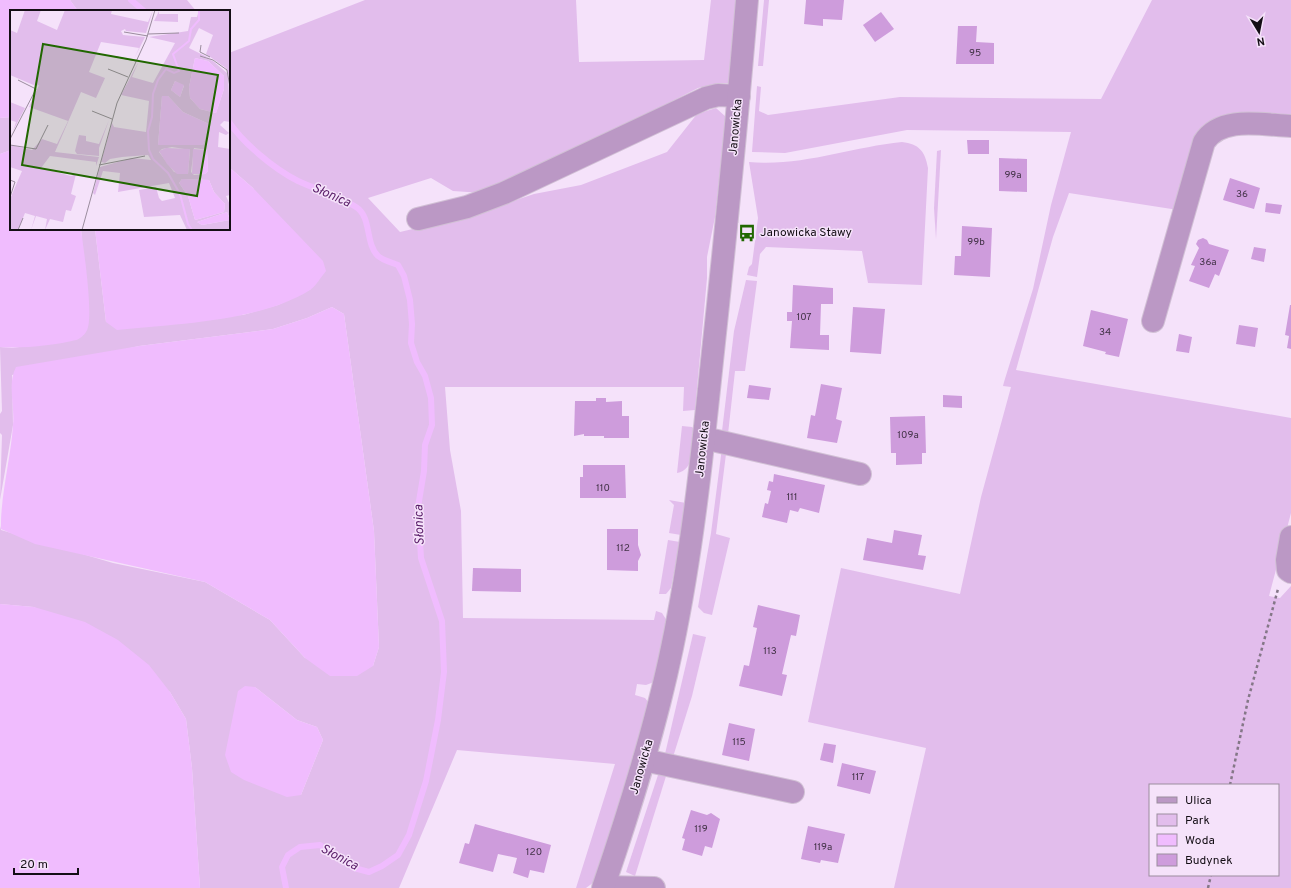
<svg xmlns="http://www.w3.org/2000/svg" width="1291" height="888" font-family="Overpass,sans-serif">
<rect width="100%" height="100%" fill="#f5e2fa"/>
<g fill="#e2bdec" fill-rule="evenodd">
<polygon points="70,0 187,0 196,11 78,11"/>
<path d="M365 0H576L579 62 704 60 711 0H737L730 83H719L698 88 508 185 483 193 453 191 431 178 368 198 400 232 472 215 534 194 581 185 667 152 697 114 716 108 726 117 715 217 707 257V278L695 410 683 411 684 387H445L450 450 461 511 463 618 654 620 656 611 662 613 667 621 654 682 646 685 637 684 635 695 645 698 649 703 631 768 594 882 586 888H576L615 764 457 750 399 888H200L192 768 186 719 170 692 34 607 0 604V526L1 530 113 563 205 582 270 620 305 658 373 666 379 647 374 531 344 314 332 307 307 318 273 329 139 346 12 375 13 425 0 500 2 435 0 433V414L2 411 0 347 12 348 78 339 82 239 81 229H95L106 322 243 315 278 305 311 289 253 188 229 167V53ZM255 687 297 720 317 727 323 740 301 795Z"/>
<polygon points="764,0 769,0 763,66 758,66"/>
<path d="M1152 0H1291V121L1223 120 1178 210 1069 193 1053 237 1016 370 1291 418V513L1269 596 1280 598 1291 586V888H894L926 748 808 722 841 568 960 594 981 497 1011 387 1003 386 1004 382 1033 289 1051 205 1071 132 907 130 785 153 752 152 757 86 761 87 759 111 768 115 900 97 1101 99ZM1150 785H1278V875H1150Z"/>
<polygon points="11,117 11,150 0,154 0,118"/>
<path d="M902 142C919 144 925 151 928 168L922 285 868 283 862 251 766 247 760 254 757 277 747 275 749 267 752 264 758 218 749 162C801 167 851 147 902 142Z"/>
<polygon points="941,150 936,239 934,208 937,151"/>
<polygon points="746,280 757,281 745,371 735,371 728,434 722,431 734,331"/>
<path d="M682 426 692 427 695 430C693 445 695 470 677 473Z"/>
<polygon points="722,448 726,454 716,534 730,538 712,615 704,613 698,607 711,533"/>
<polygon points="669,500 686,503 681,535 669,533 674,505"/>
<polygon points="668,540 680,542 671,588 666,594 659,594"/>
<polygon points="693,634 706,637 692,696 673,757 665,754"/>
<polygon points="659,772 667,773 635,876 626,872"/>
</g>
<g fill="#f0bcfe">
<polygon points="0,0 70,0 78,11 11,11 11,117 0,118"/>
<path d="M11 150V229H81C83 246 95 321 86 332 84 335 80 339 76 340 56 345 21 349 0 347V154Z"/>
<path d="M229 167 253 188 323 261 326 271C321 277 316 286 310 290 259 322 175 324 117 330L106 322 95 229H229Z"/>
<path d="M332 307 344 314 374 531 379 647 373 666 357 676H330L305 658 270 620 205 582 35 544 1 529C0 498 11 457 13 425 15 406 7 384 16 367L139 346 273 329 307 318Z"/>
<polygon points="0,604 34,607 85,622 118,640 149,665 170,692 186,719 192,768 200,888 0,888"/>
<polygon points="245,686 255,687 297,720 317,727 323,740 301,795 287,797 244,780 231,772 225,755 238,691"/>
</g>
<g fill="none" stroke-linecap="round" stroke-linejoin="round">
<g stroke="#f0bcfe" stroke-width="6">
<polyline points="131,0 144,11"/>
<path d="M229 122C243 143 274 169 298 181 317 190 338 195 356 207 372 217 365 244 378 256 384 261 391 262 398 265L404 276 410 300 412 324 411 343 417 362 425 376 431 398 432 425 425 445 424 471 418 507 421 558 442 621 444 672 438 720 426 781 409 835 398 855 382 866 369 872 354 868 320 845 300 847 288 855 282 867 286 888"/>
</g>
</g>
<g fill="#ce9cdc">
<polygon points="806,0 844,0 842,20 823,19 823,26 804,24"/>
<polygon points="881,12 894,29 875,42 863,25"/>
<polygon points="958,26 977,26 976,42 994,43 994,64 956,64"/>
<polygon points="967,140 989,140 989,154 968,154"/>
<polygon points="999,158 1027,159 1027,192 999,191"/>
<polygon points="1230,178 1260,188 1254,209 1223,200"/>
<polygon points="1266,203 1282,205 1280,214 1265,212"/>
<polygon points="962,226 992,228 990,277 954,275 955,256 961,256"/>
<polygon points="1203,238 1207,240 1209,244 1229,250 1219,276 1215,274 1209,288 1189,281 1195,266 1191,265 1199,248 1196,244 1198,240"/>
<polygon points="1254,247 1266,249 1264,262 1251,259"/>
<polygon points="793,285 833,288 833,304 821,304 820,335 829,335 829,350 790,348 792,321 787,321 787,312 792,312"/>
<polygon points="1290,305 1291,305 1291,349 1287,348 1289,336 1285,335"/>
<polygon points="853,307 885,309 881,354 850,352"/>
<polygon points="1091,310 1128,319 1119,357 1105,354 1106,352 1083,346"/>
<polygon points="1239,325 1258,328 1255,347 1236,344"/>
<polygon points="1179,334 1192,337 1189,353 1176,351"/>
<polygon points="821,384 842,388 836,419 842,421 837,443 807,438 811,415 815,416"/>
<polygon points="749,385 771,388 769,400 747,398"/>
<polygon points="943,395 962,396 962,408 943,407"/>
<polygon points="596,398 606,398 606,402 622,401 622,416 629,416 629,438 604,438 604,436 584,436 584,434 574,436 575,401 596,401"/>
<polygon points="925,416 926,453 922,453 922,464 896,465 896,453 891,453 890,417"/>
<polygon points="583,465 625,465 626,498 580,498 580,477 583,477"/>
<polygon points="774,474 825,485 819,513 800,508 798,512 790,510 787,523 762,517 765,503 768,504 771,491 767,490 769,481 773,482"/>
<polygon points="607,529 638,529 638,545 641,555 638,561 638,571 607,570"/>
<polygon points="894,530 922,535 918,555 926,556 923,570 863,560 867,538 892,543"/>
<polygon points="473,568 521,569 521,592 472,591"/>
<polygon points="758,605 800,615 796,636 791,635 782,674 787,675 782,696 739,686 744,665 749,666 757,628 753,627"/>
<polygon points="729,723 755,729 749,761 722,755"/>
<polygon points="824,743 836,745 833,763 820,760"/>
<polygon points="842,763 876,771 870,794 837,786"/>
<polygon points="691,810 707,815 711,813 720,819 712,848 705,846 702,856 682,850 685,839 682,838"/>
<polygon points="475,824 551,845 544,873 530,870 528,878 513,873 517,858 498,854 493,872 459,863 465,843 469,844"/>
<polygon points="808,826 845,834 838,863 821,860 820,863 801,859"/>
</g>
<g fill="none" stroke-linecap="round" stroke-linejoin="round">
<g stroke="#d1c0d5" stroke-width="24">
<g id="minor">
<polyline points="418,219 467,207 504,193 706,98 718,95 739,96"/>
<path d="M1153 321 1204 142C1221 115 1263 125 1291 126"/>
<polyline points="704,438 860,474"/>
<polyline points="1291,537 1287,560 1288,570 1291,572"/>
<polyline points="644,760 793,792"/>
<polyline points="604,887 654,888"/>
<path d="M603 888C630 809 655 730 672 648 692 553 702 457 712 361 725 241 737 121 747 0"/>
</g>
</g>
<g stroke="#847787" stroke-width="2.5" stroke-dasharray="3 3" stroke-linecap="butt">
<polyline points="1230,785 1248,700 1278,589"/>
<polyline points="1208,888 1211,875"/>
</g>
<use href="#minor" stroke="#bb98c5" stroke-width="22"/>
</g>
<defs>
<g id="bus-bare" transform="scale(1.38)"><path d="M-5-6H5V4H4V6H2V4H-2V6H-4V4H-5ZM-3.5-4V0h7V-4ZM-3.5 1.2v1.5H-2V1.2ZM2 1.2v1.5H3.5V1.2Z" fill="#216700" stroke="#f5e2fa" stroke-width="2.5" paint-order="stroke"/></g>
</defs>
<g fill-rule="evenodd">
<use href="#bus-bare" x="747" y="233"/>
</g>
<g text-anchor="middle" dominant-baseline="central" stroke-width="3" stroke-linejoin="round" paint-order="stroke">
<g font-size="10" fill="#423247">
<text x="975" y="53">95</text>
<text x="1013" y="175">99a</text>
<text x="1242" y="194">36</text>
<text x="976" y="242">99b</text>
<text x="1208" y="262">36a</text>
<text x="804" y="317">107</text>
<text x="1105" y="332">34</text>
<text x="908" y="435">109a</text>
<text x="603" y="488">110</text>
<text x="792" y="497">111</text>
<text x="623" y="548">112</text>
<text x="770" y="651">113</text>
<text x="739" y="742">115</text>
<text x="858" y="777">117</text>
<text x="701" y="829">119</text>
<text x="823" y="847">119a</text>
<text x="534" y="852">120</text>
</g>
<g font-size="12" fill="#140e15" stroke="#f5e2fa">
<text transform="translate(736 127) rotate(-85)">Janowicka</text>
<text transform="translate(703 449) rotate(-84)">Janowicka</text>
<text transform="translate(642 767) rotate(-74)">Janowicka</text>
</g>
<g font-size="12" fill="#140e15" stroke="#f5e2fa" text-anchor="start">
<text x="760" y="233">Janowicka Stawy</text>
</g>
<g font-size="13" font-style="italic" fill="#581b67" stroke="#f5e2fa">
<text transform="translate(331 196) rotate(24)">Słonica</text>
<text transform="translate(420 525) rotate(-92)">Słonica</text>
<text transform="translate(339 858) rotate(28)">Słonica</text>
</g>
</g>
<g transform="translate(10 10)">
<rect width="220" height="220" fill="#f5e2fa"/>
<path d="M15 0H31L27 11 47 20 55 0H102L101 4 138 12 143 0 136 23 116 21 115 19 111 21 113 25 135 27 124 49 129 38 91 32 79 62 95 68 86 88 71 82 45 142 89 147 86 156V152L40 146 31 158 61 166 66 164 61 184 66 186 61 201 56 200 53 212 40 209 35 220 37 209 26 206 21 220 25 206 15 203 8 220H0V189L12 161 0 157V135L22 140 32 129 47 134 58 111 19 97 29 75 26 76 0 65V20L7 23ZM189 0H220V68L216 58 196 44 203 25 189 18 179 38 199 48 190 46 203 51 218 64 220 112 214 111 210 115 219 123 216 125 209 122 208 137 220 139V185L216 186 220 195V209L217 202 187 212 192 215 220 210V220H177L170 205 134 207 129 180 146 177 149 188 152 191 165 188 159 173 108 182 110 163 93 161 85 185 83 183 90 157 122 148 141 150 138 145 112 147 100 149 95 153 91 152 102 113 104 117 136 122 139 91 111 85 129 51 122 67 143 73 165 33 139 27 178 21 181 7H187ZM185 48 198 51 214 66V79L206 103 190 99 180 88 179 77ZM165 71 174 76 170 87 161 80ZM152 86H158L173 102 199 114 193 135H148ZM162 137 180 140 178 164 164 162 149 142 152 139ZM184 138 197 140 198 161 195 164 184 165 181 162ZM172 169 199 170 204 182 215 194 214 202 185 210 178 186 169 173ZM149 1V4H168V12L144 11ZM0 92 15 98 3 121 6 112 0 110ZM99 110 89 138V146L67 144 65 141 69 125 76 126V131L89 134Z" fill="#e2bdec" fill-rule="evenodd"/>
<path d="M185 48 198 51 214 66V79L206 103 190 99 180 88 179 77ZM165 71 174 75 170 87 161 80ZM152 86H158L173 102 199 114 193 135H148ZM156 138 180 139 178 164H167L157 154 149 141ZM183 139 197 140 198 161 195 164H182ZM172 169 199 170 204 182 215 194 214 202 185 210 178 186 169 173ZM217 202 220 210 192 215 187 212Z" fill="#f0bcfe"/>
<path fill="none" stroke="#f0bcfe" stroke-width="2" d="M182 220 178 214 170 184 158 163 143 149 139 140 138 121 142 107 143 84 148 70 156 59 164 63 169 61 163 44 179 31 181 19 189 10V0"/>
<path fill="none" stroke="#9b8d9e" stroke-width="1" d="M114 22 138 26M138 24 169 23M191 35 190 42 200 47M190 46 203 50 217 60 220 77M107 47 126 51M98 59 118 67M82 101 102 109M0 129 26 79 8 70M0 135 26 139 38 115M89 155 135 146M0 170 5 172 0 187M8 220 13 208M72 220 107 93 136 30 145 0"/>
<path fill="#216700" fill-opacity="0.15" stroke="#216700" stroke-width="2" d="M33 34 208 65 187 186 12 155Z"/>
<rect width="220" height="220" fill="none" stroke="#140e15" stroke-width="2"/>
</g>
<rect x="1149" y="784" width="130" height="92" fill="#f5e2fa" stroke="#9b8d9e"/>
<rect x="1157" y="797" width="20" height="6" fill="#bb98c5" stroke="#9b8d9e"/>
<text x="1185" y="804" font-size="12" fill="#140e15">Ulica</text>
<rect x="1157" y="814" width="20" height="12" fill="#e2bdec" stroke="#9b8d9e"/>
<text x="1185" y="824" font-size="12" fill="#140e15">Park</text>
<rect x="1157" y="834" width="20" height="12" fill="#f0bcfe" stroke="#9b8d9e"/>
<text x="1185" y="844" font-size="12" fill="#140e15">Woda</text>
<rect x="1157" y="854" width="20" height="12" fill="#ce9cdc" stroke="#9b8d9e"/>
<text x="1185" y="864" font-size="12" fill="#140e15">Budynek</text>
<g transform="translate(1259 32) rotate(170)" stroke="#f5e2fa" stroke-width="3" paint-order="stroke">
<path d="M0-3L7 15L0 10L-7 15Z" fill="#140e15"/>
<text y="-6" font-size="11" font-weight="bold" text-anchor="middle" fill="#140e15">N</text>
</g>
<path d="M14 868v6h64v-6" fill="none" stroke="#140e15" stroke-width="2"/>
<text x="20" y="868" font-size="12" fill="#140e15" stroke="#f5e2fa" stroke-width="3" paint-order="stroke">20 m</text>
</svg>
